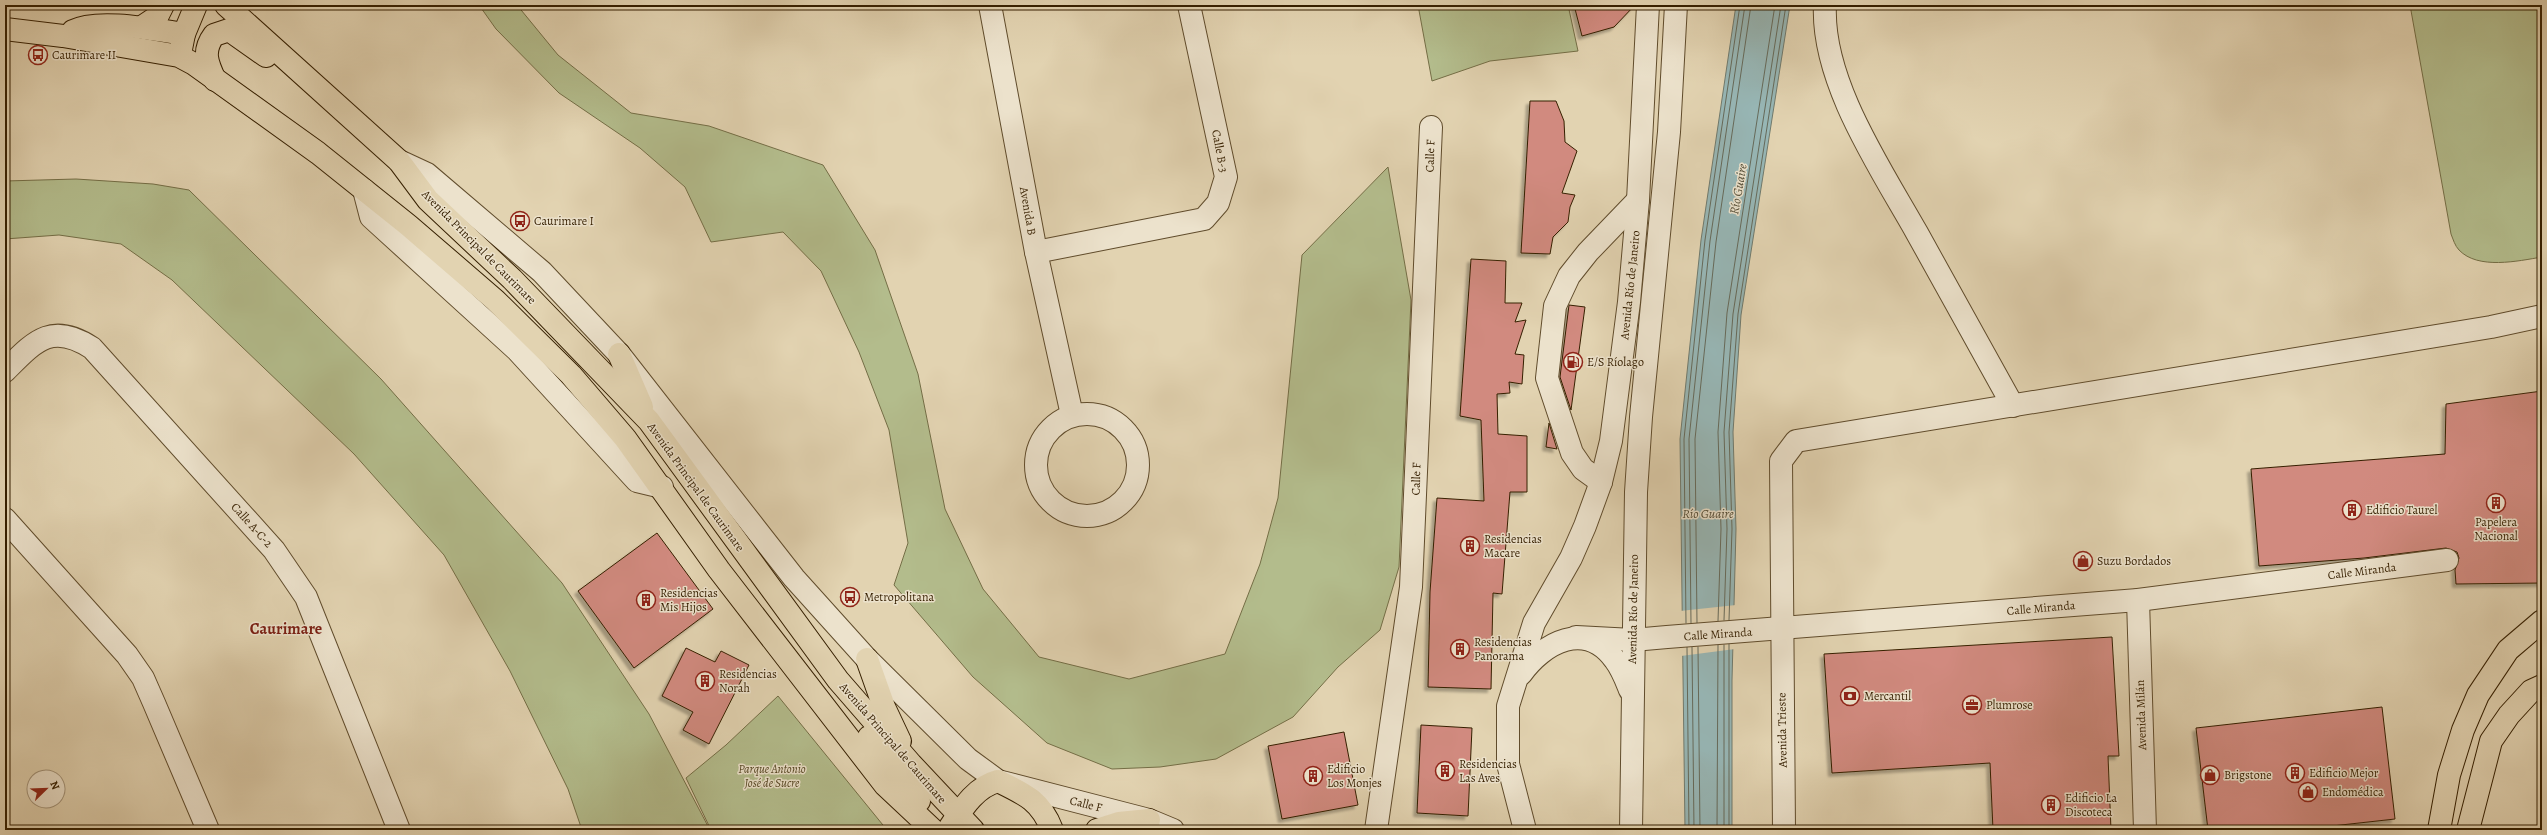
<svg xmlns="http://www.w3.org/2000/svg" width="2547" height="835" font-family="Alegreya,serif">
<defs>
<filter id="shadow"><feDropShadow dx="-3.5" dy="3.5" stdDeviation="1" flood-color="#0004"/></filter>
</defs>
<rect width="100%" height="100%" fill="#e2d3b1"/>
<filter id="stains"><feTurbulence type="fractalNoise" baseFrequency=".005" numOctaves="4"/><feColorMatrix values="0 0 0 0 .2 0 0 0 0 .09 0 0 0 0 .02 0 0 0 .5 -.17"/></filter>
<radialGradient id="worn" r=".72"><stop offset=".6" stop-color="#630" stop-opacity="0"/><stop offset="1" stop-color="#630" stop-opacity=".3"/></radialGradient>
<g fill="#b3bc8c" stroke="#746e46">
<polygon points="479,5 517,5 558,55 631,113 709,126 823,165 875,250 918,374 945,509 983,589 1039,657 1129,679 1225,654 1260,564 1278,498 1302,255 1388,167 1411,300 1399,567 1380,630 1338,667 1293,717 1216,759 1160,767 1112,769 1047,743 973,677 894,585 908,543 889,430 859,352 821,271 783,232 711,242 685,187 640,148 559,93 496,29"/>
<polygon points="1418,5 1568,5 1578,51 1490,61 1432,81"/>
<path d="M2410 5H2542V257C2518 261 2478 270 2459 250 2455 246 2453 239 2451 234Z"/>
<polygon points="76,179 153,184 189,190 381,379 562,583 649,714 710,830 582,830 568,789 510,671 444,555 354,454 172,280 121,244 59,235 5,239 5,181"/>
<polygon points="778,696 887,830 711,830 686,778 726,745"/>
</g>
<polygon fill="#97b6b5" stroke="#707a6d" points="1736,5 1790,5 1741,315 1733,432 1736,529 1732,680 1732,830 1685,830 1680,439 1701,240"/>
<polygon fill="#e2d3b1" points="1736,605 1735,649 1681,656 1680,611"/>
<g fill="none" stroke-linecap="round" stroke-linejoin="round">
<g stroke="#666a5a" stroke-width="1">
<polyline points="1724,620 1727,529 1724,432 1733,314 1781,5"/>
<polyline points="1729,620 1732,529 1729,432 1738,314 1786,5"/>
<polyline points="1718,621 1721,529 1718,432 1727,313 1775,5"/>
<polyline points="1686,623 1684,439 1705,240 1740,5"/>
<polyline points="1691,623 1689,439 1710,241 1745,5"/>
<polyline points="1697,623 1695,439 1716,242 1751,5"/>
<polyline points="1687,647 1689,830"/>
<polyline points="1692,647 1694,830"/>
<polyline points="1698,647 1700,830"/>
<polyline points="1717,830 1718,645"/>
<polyline points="1724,830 1724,645"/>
<polyline points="1729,830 1729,644"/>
</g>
</g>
<g fill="#d18a7f" stroke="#351f00" filter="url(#shadow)">
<polygon points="1574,5 1635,5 1614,27 1582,36"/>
<polygon points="1530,101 1556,101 1564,121 1565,142 1577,151 1562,193 1575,195 1570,207 1568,222 1553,237 1550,254 1521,253"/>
<polygon points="1471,259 1506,261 1505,303 1522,303 1515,322 1526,320 1515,354 1524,355 1522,384 1509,382 1510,393 1497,394 1498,434 1527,436 1527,492 1510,492 1502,594 1493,593 1491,689 1428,687 1430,592 1437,498 1484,501 1481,420 1460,416"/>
<polygon points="1569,305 1585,307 1571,410 1560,377"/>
<polygon points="2542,391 2542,583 2456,584 2455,570 2459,558 2457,552 2446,548 2364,558 2259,566 2251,469 2445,454 2446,404"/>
<polygon points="1549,423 1557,449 1546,447"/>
<polygon points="657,533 713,609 634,668 578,591"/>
<polygon points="2112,637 2119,756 2108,756 2111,830 1993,830 1990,763 1832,773 1824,654"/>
<polygon points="686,648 715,662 721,651 749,665 709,744 683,730 693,712 662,696"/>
<polygon points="2382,707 2395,819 2296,830 2208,830 2196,728"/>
<polygon points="1421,725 1472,728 1468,816 1417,813"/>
<polygon points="1344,732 1358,805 1282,819 1268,746"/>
</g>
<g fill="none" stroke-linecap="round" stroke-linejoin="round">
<g stroke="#604c2c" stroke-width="24">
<g id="minor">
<polyline points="990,5 1036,252 1072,415"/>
<path d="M1825 5C1821 81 1881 169 1917 233 1949 291 1981 348 2013 406"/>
<polyline points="399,161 427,174 542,272 619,354 794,578 867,659 968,759 998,781 1149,820 1173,830"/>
<polyline points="364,190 371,217 517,350 637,481 662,487"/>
<polyline points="1036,252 1204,219 1218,203 1226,177 1189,5"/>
<path d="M5 371C34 342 51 321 92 348L274 550 306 597 399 830"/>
<circle cx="1087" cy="465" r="51"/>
<polyline points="1601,482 1583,469 1572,453 1547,378 1555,306 1569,276 1588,252 1638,200"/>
<polyline points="5,519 127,655 143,678 154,703 208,830"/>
<polyline points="2138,600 2145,830"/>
<polyline points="1576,637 1633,640 1667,637 2138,600 2447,560"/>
<path d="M1521 674C1543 643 1586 619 1615 660 1622 669 1626 680 1630 690"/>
<polyline points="1376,830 1411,587 1431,127"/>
<polyline points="1525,830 1508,764 1508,706 1534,623 1571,558 1585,526 1601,482 1611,441 1629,302 1638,200 1648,5"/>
<polyline points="1631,830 1636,492 1641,417 1669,132 1676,5"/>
<polyline points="1784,830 1781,461 1796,441 2491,327 2542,316"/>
</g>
</g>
<g stroke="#351f00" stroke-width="24">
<g id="major">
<polyline points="226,5 399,161 428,200 512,279 649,421 838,680 911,764 973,830"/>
<polyline points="142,27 157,17 163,5"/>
<polyline points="5,29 63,36 179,56 194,64 318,153 408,225 495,300 571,375 625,438 719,570 885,785 933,830"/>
<path d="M73 31C98 18 156 30 184 34"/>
<polyline points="181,49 184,34 196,5"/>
<path d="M215 80C207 63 202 51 214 35L229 30 266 56"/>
<polyline points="619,354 642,407"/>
<polyline points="867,659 884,707 900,741"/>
<polyline points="869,737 919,801"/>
<path d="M950 827C962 809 975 787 998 781 1025 794 1041 801 1052 830"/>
<polyline points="1097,830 1119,823 1149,820"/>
</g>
</g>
<g stroke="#351f00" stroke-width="24">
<g id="highway">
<polyline points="2439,830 2449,775 2463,730 2478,695 2508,650 2542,621"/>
<polyline points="2468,830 2491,741 2509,715 2531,691 2542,686"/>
</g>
</g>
<use href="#minor" stroke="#ece2cc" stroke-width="22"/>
<use href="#major" stroke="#e2d3b1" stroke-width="22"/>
<use href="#highway" stroke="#e2d3b1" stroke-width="22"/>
</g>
<defs>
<g id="bus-ring" transform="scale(1)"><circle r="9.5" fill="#ece2cc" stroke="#8f2418" stroke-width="1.5"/><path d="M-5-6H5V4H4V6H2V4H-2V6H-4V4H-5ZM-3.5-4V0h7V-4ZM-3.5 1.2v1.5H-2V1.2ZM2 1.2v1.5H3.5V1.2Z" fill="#8f2418"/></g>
<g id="fuel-ring" transform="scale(1)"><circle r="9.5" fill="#ece2cc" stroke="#8f2418" stroke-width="1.5"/><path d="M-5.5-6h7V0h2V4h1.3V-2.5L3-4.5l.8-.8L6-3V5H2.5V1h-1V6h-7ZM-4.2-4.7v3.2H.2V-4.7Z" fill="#8f2418"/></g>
<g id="building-ring" transform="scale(1)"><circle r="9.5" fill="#ece2cc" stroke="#8f2418" stroke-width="1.5"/><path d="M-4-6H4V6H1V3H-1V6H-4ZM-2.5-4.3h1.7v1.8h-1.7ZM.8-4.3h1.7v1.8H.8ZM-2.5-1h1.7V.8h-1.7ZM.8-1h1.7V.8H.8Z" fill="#8f2418"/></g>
<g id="shop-ring" transform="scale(1)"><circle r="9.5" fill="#ece2cc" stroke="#8f2418" stroke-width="1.5"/><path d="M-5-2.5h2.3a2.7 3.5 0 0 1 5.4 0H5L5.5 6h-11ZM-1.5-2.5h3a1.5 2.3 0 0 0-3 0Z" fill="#8f2418"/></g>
<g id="bank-ring" transform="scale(1)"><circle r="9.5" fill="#ece2cc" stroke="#8f2418" stroke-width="1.5"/><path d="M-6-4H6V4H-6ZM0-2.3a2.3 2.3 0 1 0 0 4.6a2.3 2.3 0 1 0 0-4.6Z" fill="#8f2418"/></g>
<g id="office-ring" transform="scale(1)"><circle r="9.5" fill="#ece2cc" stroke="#8f2418" stroke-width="1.5"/><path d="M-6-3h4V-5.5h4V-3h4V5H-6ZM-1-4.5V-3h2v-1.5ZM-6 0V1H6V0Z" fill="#8f2418"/></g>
</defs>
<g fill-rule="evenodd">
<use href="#bus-ring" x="38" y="55"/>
<use href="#bus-ring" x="520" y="221"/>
<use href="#fuel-ring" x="1573" y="362"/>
<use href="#building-ring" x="2496" y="503"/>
<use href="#building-ring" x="2352" y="510"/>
<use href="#building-ring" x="1470" y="546"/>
<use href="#shop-ring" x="2083" y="561"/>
<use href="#bus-ring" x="850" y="597"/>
<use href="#building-ring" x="646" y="600"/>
<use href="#building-ring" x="1460" y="649"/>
<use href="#building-ring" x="705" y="681"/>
<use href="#bank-ring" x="1850" y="696"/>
<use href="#office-ring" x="1972" y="705"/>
<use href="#building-ring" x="1445" y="771"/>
<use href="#building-ring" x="2295" y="773"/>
<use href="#shop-ring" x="2210" y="775"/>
<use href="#building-ring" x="1313" y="776"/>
<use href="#shop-ring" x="2308" y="792"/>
<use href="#building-ring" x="2051" y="805"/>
</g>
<g text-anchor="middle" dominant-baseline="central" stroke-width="3" stroke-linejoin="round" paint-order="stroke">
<g font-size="12" fill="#351f00" stroke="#ece2cc" text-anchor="start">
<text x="52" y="55">Caurimare II</text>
<text x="534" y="221">Caurimare I</text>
<text x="1587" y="362">E/S Ríolago</text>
<text x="2366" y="510">Edificio Taurel</text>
<text x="2496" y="522" text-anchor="middle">Papelera<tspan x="2496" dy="14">Nacional</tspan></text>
<text x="1484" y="539">Residencias<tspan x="1484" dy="14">Macare</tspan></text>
<text x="2097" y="561">Suzu Bordados</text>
<text x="660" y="593">Residencias<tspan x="660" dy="14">Mis Hijos</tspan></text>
<text x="864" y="597">Metropolitana</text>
<text x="1474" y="642">Residencias<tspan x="1474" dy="14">Panorama</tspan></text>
<text x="719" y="674">Residencias<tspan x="719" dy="14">Norah</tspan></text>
<text x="1864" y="696">Mercantil</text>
<text x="1986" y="705">Plumrose</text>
<text x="1459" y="764">Residencias<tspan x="1459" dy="14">Las Aves</tspan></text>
<text x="1327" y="769">Edificio<tspan x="1327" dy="14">Los Monjes</tspan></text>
<text x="2309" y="773">Edificio Mejor</text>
<text x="2224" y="775">Brigstone</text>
<text x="2322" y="792">Endomédica</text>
<text x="2065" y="798">Edificio La<tspan x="2065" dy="14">Discoteca</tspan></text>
</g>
<g font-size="12" fill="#351f00" stroke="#ece2cc">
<text transform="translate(1220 151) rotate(79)">Calle B-3</text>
<text transform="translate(1430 156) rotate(-88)">Calle F</text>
<text transform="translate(1028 211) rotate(80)">Avenida B</text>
<text transform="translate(479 247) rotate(45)">Avenida Principal de Caurimare</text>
<text transform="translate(1630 285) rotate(-84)">Avenida Río de Janeiro</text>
<text transform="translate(1416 479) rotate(-88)">Calle F</text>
<text transform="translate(696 487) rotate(54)">Avenida Principal de Caurimare</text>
<text transform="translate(252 525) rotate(48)">Calle A-C-2</text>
<text transform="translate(2362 571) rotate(-7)">Calle Miranda</text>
<text transform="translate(2041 608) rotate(-5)">Calle Miranda</text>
<text transform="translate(1633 609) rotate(-89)">Avenida Río de Janeiro</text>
<text transform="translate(1718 634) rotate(-4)">Calle Miranda</text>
<text transform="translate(2141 715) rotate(-92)">Avenida Milán</text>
<text transform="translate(1782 730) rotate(-91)">Avenida Trieste</text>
<text transform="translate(893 743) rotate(49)">Avenida Principal de Caurimare</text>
<text transform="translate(1086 804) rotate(14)">Calle F</text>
</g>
<g font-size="12" font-style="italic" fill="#544623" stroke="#ece2cc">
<text x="772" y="769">Parque Antonio<tspan x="772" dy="14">José de Sucre</tspan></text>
</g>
<g font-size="13" font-style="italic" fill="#524c36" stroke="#ece2cc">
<text transform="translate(1738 189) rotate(-80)">Río Guaire</text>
<text x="1708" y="513">Río Guaire</text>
</g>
<g font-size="16" font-weight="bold" fill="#7a1f14" stroke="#ece2cc">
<text x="286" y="629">Caurimare</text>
</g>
</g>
<rect width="2547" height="835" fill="none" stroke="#e2d3b1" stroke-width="20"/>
<rect x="6" y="6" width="2535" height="823" fill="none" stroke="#351f00" stroke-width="2"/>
<rect x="10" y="10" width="2527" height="815" fill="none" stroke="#351f00"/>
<g transform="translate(46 789) rotate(67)"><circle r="19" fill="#ece2cc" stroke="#a3947a"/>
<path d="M0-3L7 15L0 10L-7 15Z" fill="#8f2418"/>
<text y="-6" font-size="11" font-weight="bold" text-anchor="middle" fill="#351f00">N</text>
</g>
<rect width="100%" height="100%" filter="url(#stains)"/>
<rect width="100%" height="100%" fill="url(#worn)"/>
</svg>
